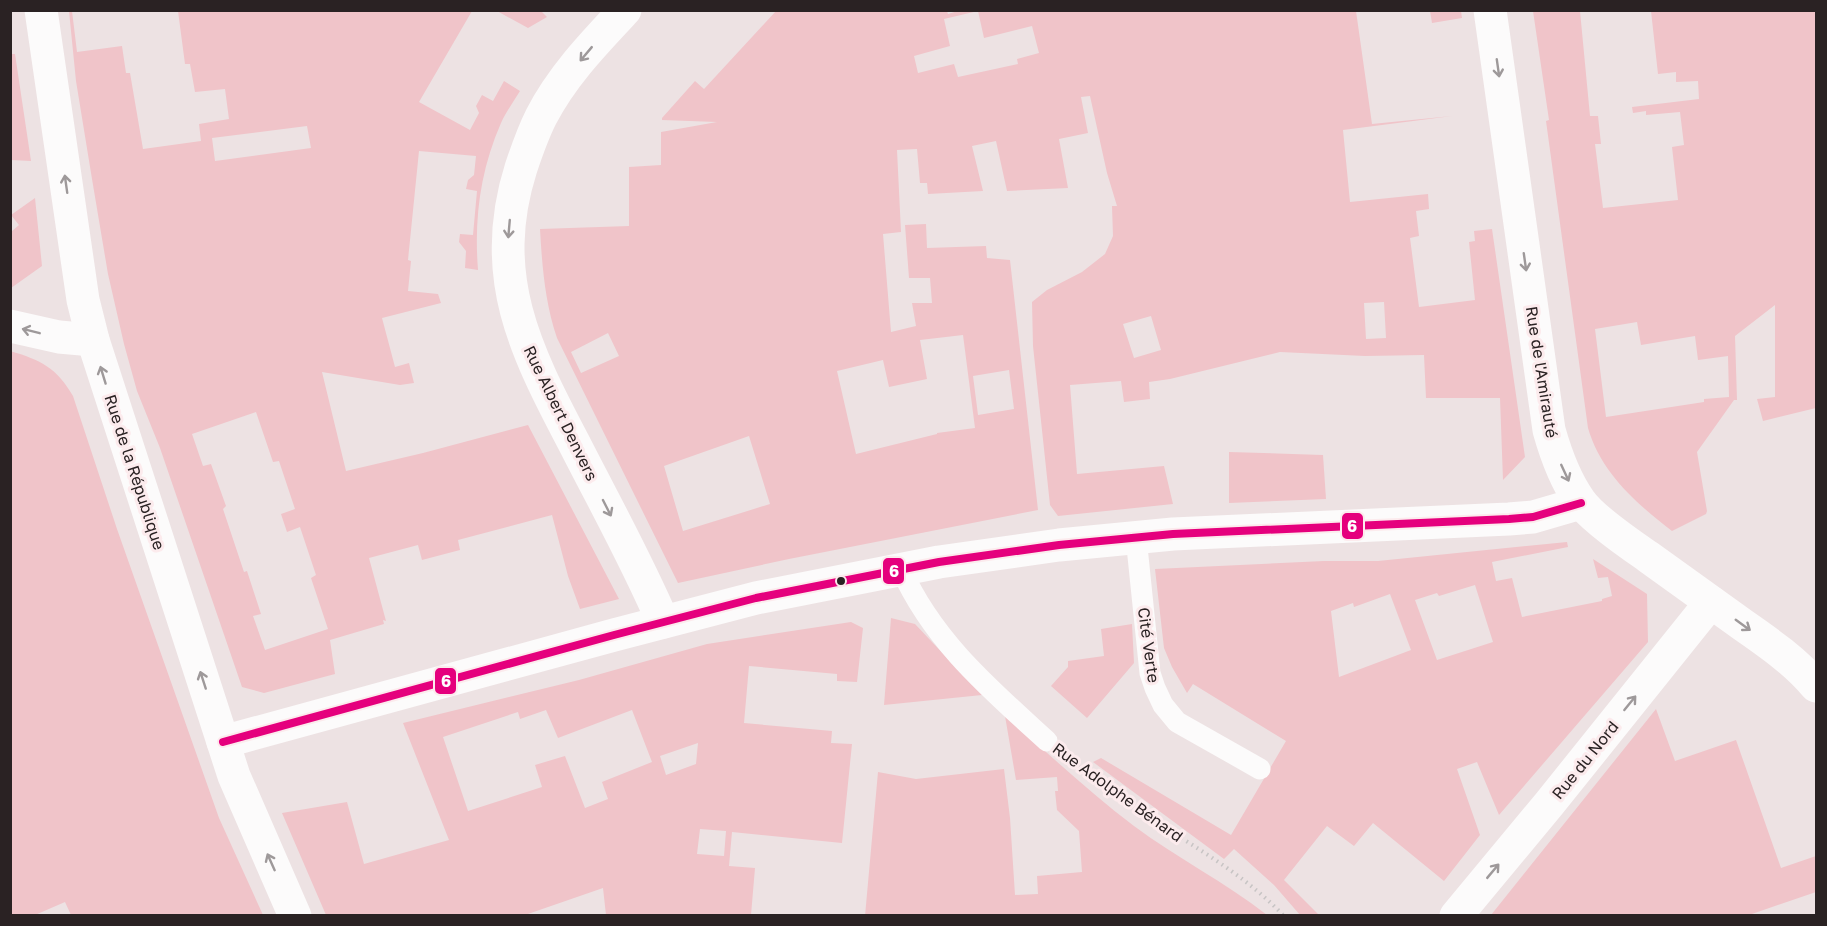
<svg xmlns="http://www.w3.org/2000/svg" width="1827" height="926" font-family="'Golos Text',sans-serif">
<rect width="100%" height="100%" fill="#ede2e3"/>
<g fill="#f0c4c9" fill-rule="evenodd">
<path d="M69 11H72L77 52 122 46 126 73H130L143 149 201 141 199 124 229 119 225 89 195 92 190 64H185L178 11H472L419 102 470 130 479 113 476 106 482 95 493 101 504 81 520 91C514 101 506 112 501 123 480 171 474 219 478 270L465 268 466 251 459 242 460 234 473 235 477 191 466 189 468 180 474 175 476 156 419 151 408 260 411 261 408 291 438 294 441 303 382 318 395 367 409 363 414 383 400 385 322 372 346 471 423 453 528 425 619 599 580 609 568 576 552 515 458 540 460 550 422 560 418 545 369 558 386 621 383 620 384 624 330 640 335 674 264 693 242 687 160 448 137 391 124 344 108 274 92 179 76 81ZM307 126 311 148 215 161 212 138ZM256 412 273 462 279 461 295 509 281 514 287 532 300 527 316 575 311 578 328 629 265 650 253 616 261 614 247 571 244 572 223 509 226 506 211 464 203 466 192 434Z"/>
<polygon points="497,11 541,11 547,17 528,28"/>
<path d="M947 11 948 14 961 10 1356 11 1372 124 1452 116 1343 130 1350 202 1428 194 1429 209 1416 211 1419 236 1410 238 1419 307 1475 300 1469 242 1475 241 1474 231 1492 229 1525 457 1503 480 1500 398H1426L1424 355 1365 356 1280 352 1170 379 1149 382 1150 399 1124 402 1121 381 1070 385 1077 474 1164 466 1173 504 1058 516 1050 505 1033 346 1032 302 1047 290 1082 272 1105 254 1113 236 1112 206H1117L1107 173 1090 96 1081 97 1088 133 1059 139 1068 188 1007 191 996 141 972 146 983 191 928 194 927 183H920L917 149 897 150 901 232 883 234 891 332 916 326 912 303H932L930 278H909L905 225 926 224 927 248 986 246 987 258 1010 260 1038 510 789 559 678 583 557 338C545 303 542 265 540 229L629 226V167L661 165V132L717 122 662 120V118L695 81 704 89 776 11ZM978 11 984 38 1032 26 1039 53 1017 59 1018 64 958 77 954 64 918 73 914 56 950 46 944 19ZM1384 302 1386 338 1366 339 1364 303ZM1151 316 1161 350 1134 358 1123 324ZM608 333 619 356 581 373 571 352ZM963 335 975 428 937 433V434L856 454 837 371 883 360 889 387 927 379 920 340ZM1009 370 1014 409 978 415 973 376ZM749 436 770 504 683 531 664 466Z"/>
<polygon points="1430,11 1461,11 1462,18 1432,23"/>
<path d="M1533 11H1580L1590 116H1598L1601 144H1595L1603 208 1678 200 1672 147 1684 145 1680 112 1646 115V111L1633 113 1632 107 1699 99 1698 81 1676 82V72L1658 74 1651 11H1816V408L1763 421 1757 399 1775 397V305L1735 336 1737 400H1734L1697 452 1707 511 1706 514 1672 531C1637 504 1601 473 1588 428L1546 121 1549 120ZM1637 322 1641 345 1695 336 1698 360 1728 356 1729 397 1704 399V402L1606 417 1595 329Z"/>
<polygon points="11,54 15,54 31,161 11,160"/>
<polygon points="35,198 42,266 11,288 11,232 19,225 11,215"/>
<path d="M10 351C41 360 57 368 73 396L117 529 219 818 263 915H71L65 902 35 915H11Z"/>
<polygon points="1229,452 1323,455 1326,499 1229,503"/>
<path d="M1567 542 1568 547 1492 562 1496 581 1512 578 1522 617 1602 601V599L1612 596 1608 577 1598 578 1593 559 1647 594 1648 642 1499 815 1477 762 1457 769 1480 835 1444 881 1373 823 1354 846 1327 826 1284 880 1319 915H1300L1274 885 1234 849 1224 859 1093 762 1101 758 1231 835 1286 741 1193 684 1187 693 1172 667 1164 648 1155 569 1324 561H1378ZM1475 585 1493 642 1437 660 1415 600 1437 593 1439 596ZM1390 594 1411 650 1339 677 1331 611 1353 603 1354 607Z"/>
<polygon points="891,618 915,624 982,695 884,705"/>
<path d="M851 622 863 628 857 682 837 681V674L749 666 744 723 832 731 831 743 852 744 842 843 732 832 729 866 755 868 751 915H606L603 888 525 915H326L282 813 347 802 364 864 449 840 403 723 579 680 707 644ZM546 710 558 738 632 710 652 762 602 782 608 799 585 808 565 756 535 765 542 787 468 811 443 737 518 712 520 719ZM698 743 696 764 666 775 660 756ZM700 829 726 831 724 856 697 854Z"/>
<polygon points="1132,624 1134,663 1087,718 1051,686 1068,667 1068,661 1104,656 1101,629"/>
<polygon points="1656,709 1675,761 1736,740 1781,868 1816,856 1816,892 1749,915 1491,915"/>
<path d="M1005 716C1048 753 1089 792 1134 826 1177 858 1225 882 1267 915L865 916 878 772 916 779 1004 769 1010 818 1015 895 1038 894 1037 876 1082 872 1079 831 1057 810 1055 791H1058L1057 777 1016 780Z"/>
</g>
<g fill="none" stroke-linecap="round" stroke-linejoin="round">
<path stroke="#c7c4c4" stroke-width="4" stroke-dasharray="1.5 4.5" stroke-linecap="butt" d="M1073 763C1100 782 1125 802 1153 820 1198 849 1246 876 1284 916"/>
<g stroke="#fcfbfb" stroke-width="21">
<polyline points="1136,537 1150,673 1155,688 1163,705 1177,722 1260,769"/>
<path d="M901 569C933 641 990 689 1047 741"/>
</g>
<g stroke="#fcfbfb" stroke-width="33">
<polyline points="41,10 83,300 93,340 234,776 295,916"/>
<path d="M625 10C594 43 562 76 541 117 533 133 527 150 521 168 487 275 525 350 574 443 604 502 637 561 663 622"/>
<path d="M1490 10 1549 430C1556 455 1565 480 1580 501 1592 518 1628 543 1647 556 1679 579 1711 602 1743 625 1769 643 1796 662 1816 686"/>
<polyline points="10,326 59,337 93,340"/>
<polyline points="223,742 614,635 756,598 939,562 1059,545 1173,534 1509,519 1533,517 1581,503"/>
<polyline points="1456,916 1549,804 1711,602"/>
</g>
<g stroke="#fcebed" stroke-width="12">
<polyline id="bus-1" points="223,742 614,635 756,598 939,562 1059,545 1173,534 1509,519 1533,517 1581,503"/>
</g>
<use href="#bus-1" stroke="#e5007d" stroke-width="8"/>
</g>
<defs><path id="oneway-shaft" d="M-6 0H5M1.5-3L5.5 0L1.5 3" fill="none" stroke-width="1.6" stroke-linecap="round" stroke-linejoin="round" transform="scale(1.5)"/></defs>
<g stroke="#9e999a">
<use href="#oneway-shaft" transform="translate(586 54) rotate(130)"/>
<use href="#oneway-shaft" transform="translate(1498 68) rotate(82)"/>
<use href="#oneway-shaft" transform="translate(66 184) rotate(-98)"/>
<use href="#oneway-shaft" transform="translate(509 229) rotate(95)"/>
<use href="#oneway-shaft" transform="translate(1525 262) rotate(82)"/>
<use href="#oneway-shaft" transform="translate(31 331) rotate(-166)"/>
<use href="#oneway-shaft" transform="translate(103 375) rotate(-107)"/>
<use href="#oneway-shaft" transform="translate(1565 473) rotate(65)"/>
<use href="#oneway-shaft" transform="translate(607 508) rotate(63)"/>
<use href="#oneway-shaft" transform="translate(1743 625) rotate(36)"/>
<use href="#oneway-shaft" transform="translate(203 680) rotate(-108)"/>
<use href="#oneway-shaft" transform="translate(1630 703) rotate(-51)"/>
<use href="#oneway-shaft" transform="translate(271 862) rotate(-114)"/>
<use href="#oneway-shaft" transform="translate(1493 871) rotate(-50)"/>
</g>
<circle fill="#2a2223" stroke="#fcebed" stroke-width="2" cx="841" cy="581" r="5"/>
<g text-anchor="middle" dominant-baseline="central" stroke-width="6" stroke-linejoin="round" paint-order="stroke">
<g font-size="16" fill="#2a2223" stroke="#fcebed">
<text transform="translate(1542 372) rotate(81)">Rue de l'Amirauté</text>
<text transform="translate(561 413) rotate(64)">Rue Albert Denvers</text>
<text transform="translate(135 472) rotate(72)">Rue de la République</text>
<text transform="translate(1149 645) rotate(82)">Cité Verte</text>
<text transform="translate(1585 760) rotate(-51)">Rue du Nord</text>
<text transform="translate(1118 792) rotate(36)">Rue Adolphe Bénard</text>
</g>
</g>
<g stroke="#fcebed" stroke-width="2">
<rect x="1341" y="512" width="23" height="28" rx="6" fill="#e5007d"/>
<rect x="882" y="557" width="23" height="28" rx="6" fill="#e5007d"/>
<rect x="434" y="667" width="23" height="28" rx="6" fill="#e5007d"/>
</g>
<g font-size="16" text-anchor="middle" font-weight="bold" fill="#fff">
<text x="1352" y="532">6</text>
<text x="894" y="577">6</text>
<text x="446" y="687">6</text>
</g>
<rect width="1827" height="926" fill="none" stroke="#2a2223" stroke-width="24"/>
</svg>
